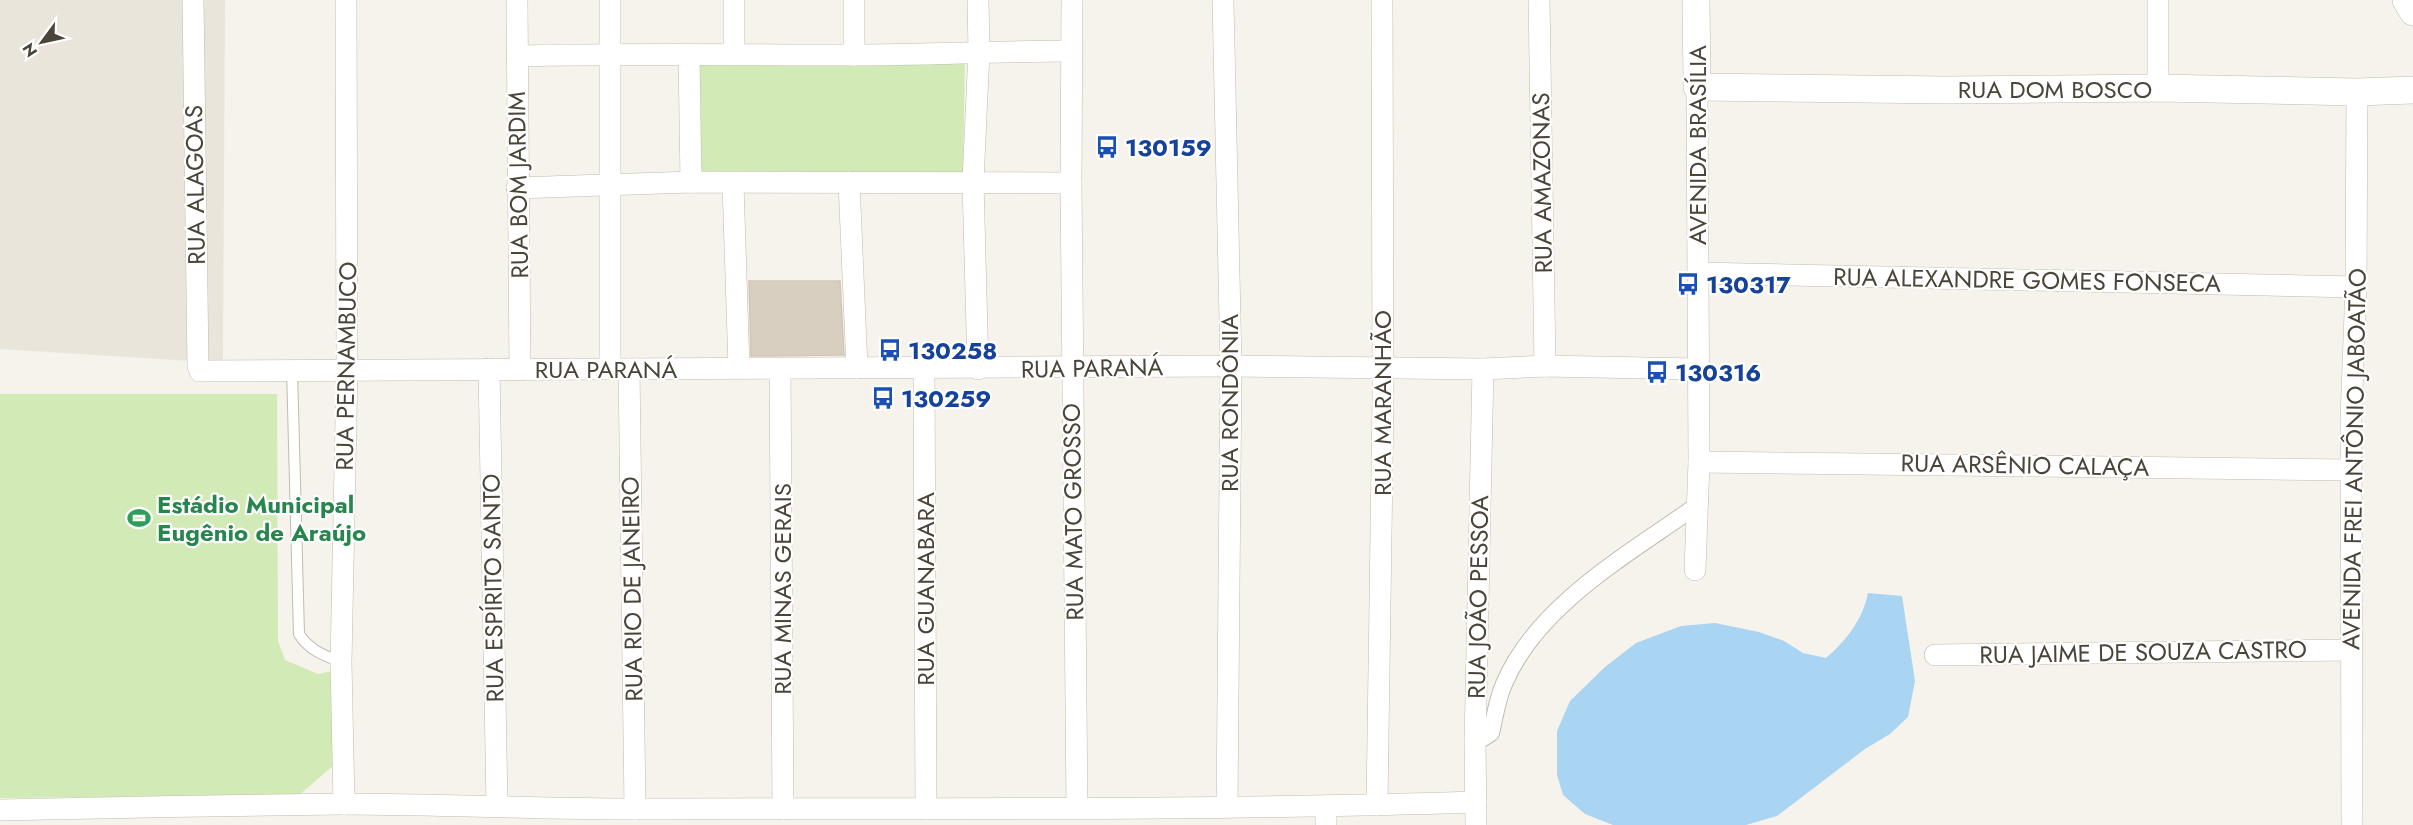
<svg xmlns="http://www.w3.org/2000/svg" width="2413" height="825" font-family="Jost,sans-serif">
<rect width="100%" height="100%" fill="#f6f3ec"/>
<polygon fill="#eae5da" points="0,0 225,0 223,363 0,349"/>
<g fill="#d2eab5">
<polygon points="692,53 965,53 963,175 698,176"/>
<polygon points="0,394 277,394 278,641 285,660 318,674 333,671 333,766 299,795 0,798"/>
</g>
<path fill="#a9d4f2" d="M1868 593 1902 596 1915 681 1908 717 1890 734 1865 749 1777 816 1746 825H1613L1585 814 1563 795 1557 775V731L1570 701 1605 667 1636 643 1681 626 1715 623 1759 632 1784 641 1803 653 1826 658C1846 641 1863 619 1868 593Z"/>
<polygon fill="#d8cfc1" stroke="#d3c7b4" stroke-width="1.5" points="749,281 840,281 844,355 751,356"/>
<g fill="none" stroke-linecap="round" stroke-linejoin="round">
<g stroke="#c2bbae" stroke-width="12">
<path id="service" d="M292 369 299 634C309 650 323 655 341 662"/>
</g>
<g stroke="#c2bbae" stroke-width="18">
<path id="pedestrian" d="M1475 743 1491 733C1495 717 1497 699 1504 684 1537 605 1629 554 1696 506"/>
</g>
<g stroke="#c2bbae" stroke-width="22">
<g id="minor">
<polyline points="193,0 198,366 200,371 1231,366 1483,369 1545,366 1698,369"/>
<polyline points="517,0 520,370"/>
<polyline points="610,0 610,369"/>
<polyline points="1072,0 1071,183 1077,807"/>
<polyline points="1223,0 1231,366 1227,806"/>
<polyline points="1539,0 1545,366"/>
<polyline points="2158,0 2158,88"/>
<polyline points="734,54 734,0"/>
<polyline points="689,55 691,182"/>
<polyline points="854,55 854,0"/>
<path d="M517 56C629 53 741 55 853 55 926 55 998 51 1071 51"/>
<polyline points="849,182 857,368"/>
<polyline points="733,184 739,368"/>
<polyline points="517,188 691,182 1071,183"/>
<polyline points="1698,273 2356,287"/>
<polyline points="489,369 497,806"/>
<polyline points="629,369 635,809"/>
<polyline points="780,369 783,809"/>
<polyline points="924,369 926,809"/>
<polyline points="978,369 973,182 979,51 978,0"/>
<polyline points="1699,462 2351,470"/>
<polyline points="1695,570 1699,462 1697,87"/>
<polyline points="1935,655 2351,650"/>
<polyline points="344,804 341,662 347,369 346,0"/>
<polyline points="1377,805 1383,399 1382,0"/>
<polyline points="1326,806 1326,825"/>
<path d="M0 810C114 808 227 805 341 804 440 804 539 809 638 809 917 808 1197 811 1476 802"/>
<polyline points="1476,825 1475,743 1483,369"/>
<polyline points="2352,825 2351,418 2356,287 2357,92"/>
</g>
</g>
<g stroke="#c2bbae" stroke-width="28">
<g id="tertiary">
<polyline points="1696,0 1697,87 1946,90 2158,88 2357,92 2413,90"/>
<polyline points="2406,0 2413,12"/>
</g>
</g>
<use href="#service" stroke="#fff" stroke-width="10"/>
<use href="#pedestrian" stroke="#fff" stroke-width="16"/>
<use href="#minor" stroke="#fff" stroke-width="21"/>
<use href="#tertiary" stroke="#fff" stroke-width="27"/>
</g>
<defs>
<g id="bus-bare" transform="scale(1.8)"><path d="M-5-6H5V4H4V6H2V4H-2V6H-4V4H-5ZM-3.5-4V0h7V-4ZM-3.5 1.2v1.5H-2V1.2ZM2 1.2v1.5H3.5V1.2Z" fill="#1a4fb4" stroke="#fff" stroke-width="2.5" paint-order="stroke"/></g>
<g id="stadium-bare" transform="scale(1.8)"><path d="M0-5a6.5 5 0 1 0 0 10a6.5 5 0 1 0 0-10ZM-3.5-1.8h7v3.6h-7Z" fill="#2e9e5b" stroke="#fff" stroke-width="2.5" paint-order="stroke"/></g>
</defs>
<g fill-rule="evenodd">
<use href="#bus-bare" x="1107" y="147"/>
<use href="#bus-bare" x="1688" y="284"/>
<use href="#bus-bare" x="890" y="350"/>
<use href="#bus-bare" x="1657" y="372"/>
<use href="#bus-bare" x="883" y="398"/>
<use href="#stadium-bare" x="139" y="518"/>
</g>
<g text-anchor="middle" dominant-baseline="central" stroke-width="4.5" stroke-linejoin="round" paint-order="stroke">
<g font-size="24" fill="#4b4439" stroke="#fff">
<text x="2055" y="89">RUA DOM BOSCO</text>
<text transform="translate(1697 145) rotate(-90)">AVENIDA BRASÍLIA</text>
<text transform="translate(1542 183) rotate(-91)">RUA AMAZONAS</text>
<text transform="translate(195 185) rotate(-91)">RUA ALAGOAS</text>
<text transform="translate(518 185) rotate(-91)">RUA BOM JARDIM</text>
<text transform="translate(2027 280) rotate(1)">RUA ALEXANDRE GOMES FONSECA</text>
<text transform="translate(346 366) rotate(-89)">RUA PERNAMBUCO</text>
<text transform="translate(1092 368) rotate(-1)">RUA PARANÁ</text>
<text x="606" y="369">RUA PARANÁ</text>
<text transform="translate(1229 403) rotate(-90)">RUA RONDÔNIA</text>
<text transform="translate(1382 403) rotate(-90)">RUA MARANHÃO</text>
<text transform="translate(2354 459) rotate(-89)">AVENIDA FREI ANTÔNIO JABOATÃO</text>
<text transform="translate(2025 465) rotate(1)">RUA ARSÊNIO CALAÇA</text>
<text transform="translate(1073 512) rotate(-91)">RUA MATO GROSSO</text>
<text transform="translate(493 588) rotate(-91)">RUA ESPÍRITO SANTO</text>
<text transform="translate(632 589) rotate(-91)">RUA RIO DE JANEIRO</text>
<text transform="translate(782 589) rotate(-90)">RUA MINAS GERAIS</text>
<text transform="translate(925 589) rotate(-90)">RUA GUANABARA</text>
<text transform="translate(1478 597) rotate(-89)">RUA JOÃO PESSOA</text>
<text transform="translate(2143 652) rotate(-1)">RUA JAIME DE SOUZA CASTRO</text>
</g>
<g font-size="24" font-weight="bold" fill="#164399" stroke="#fff" text-anchor="start">
<text x="1125" y="147">130159</text>
<text x="1706" y="284">130317</text>
<text x="908" y="350">130258</text>
<text x="1675" y="372">130316</text>
<text x="901" y="398">130259</text>
</g>
<g font-size="24" font-weight="bold" fill="#27864d" stroke="#fff" text-anchor="start">
<text x="157" y="504">Estádio Municipal<tspan x="157" dy="28">Eugênio de Araújo</tspan></text>
</g>
</g>
<g transform="translate(42 42) rotate(237)" stroke="#ffffff" stroke-width="4.5" paint-order="stroke">
<path d="M0-4.5L10 22L0 15L-10 22Z" fill="#4b4439"/>
<text y="-9" font-size="16" font-weight="bold" text-anchor="middle" fill="#4b4439">N</text>
</g>
</svg>
